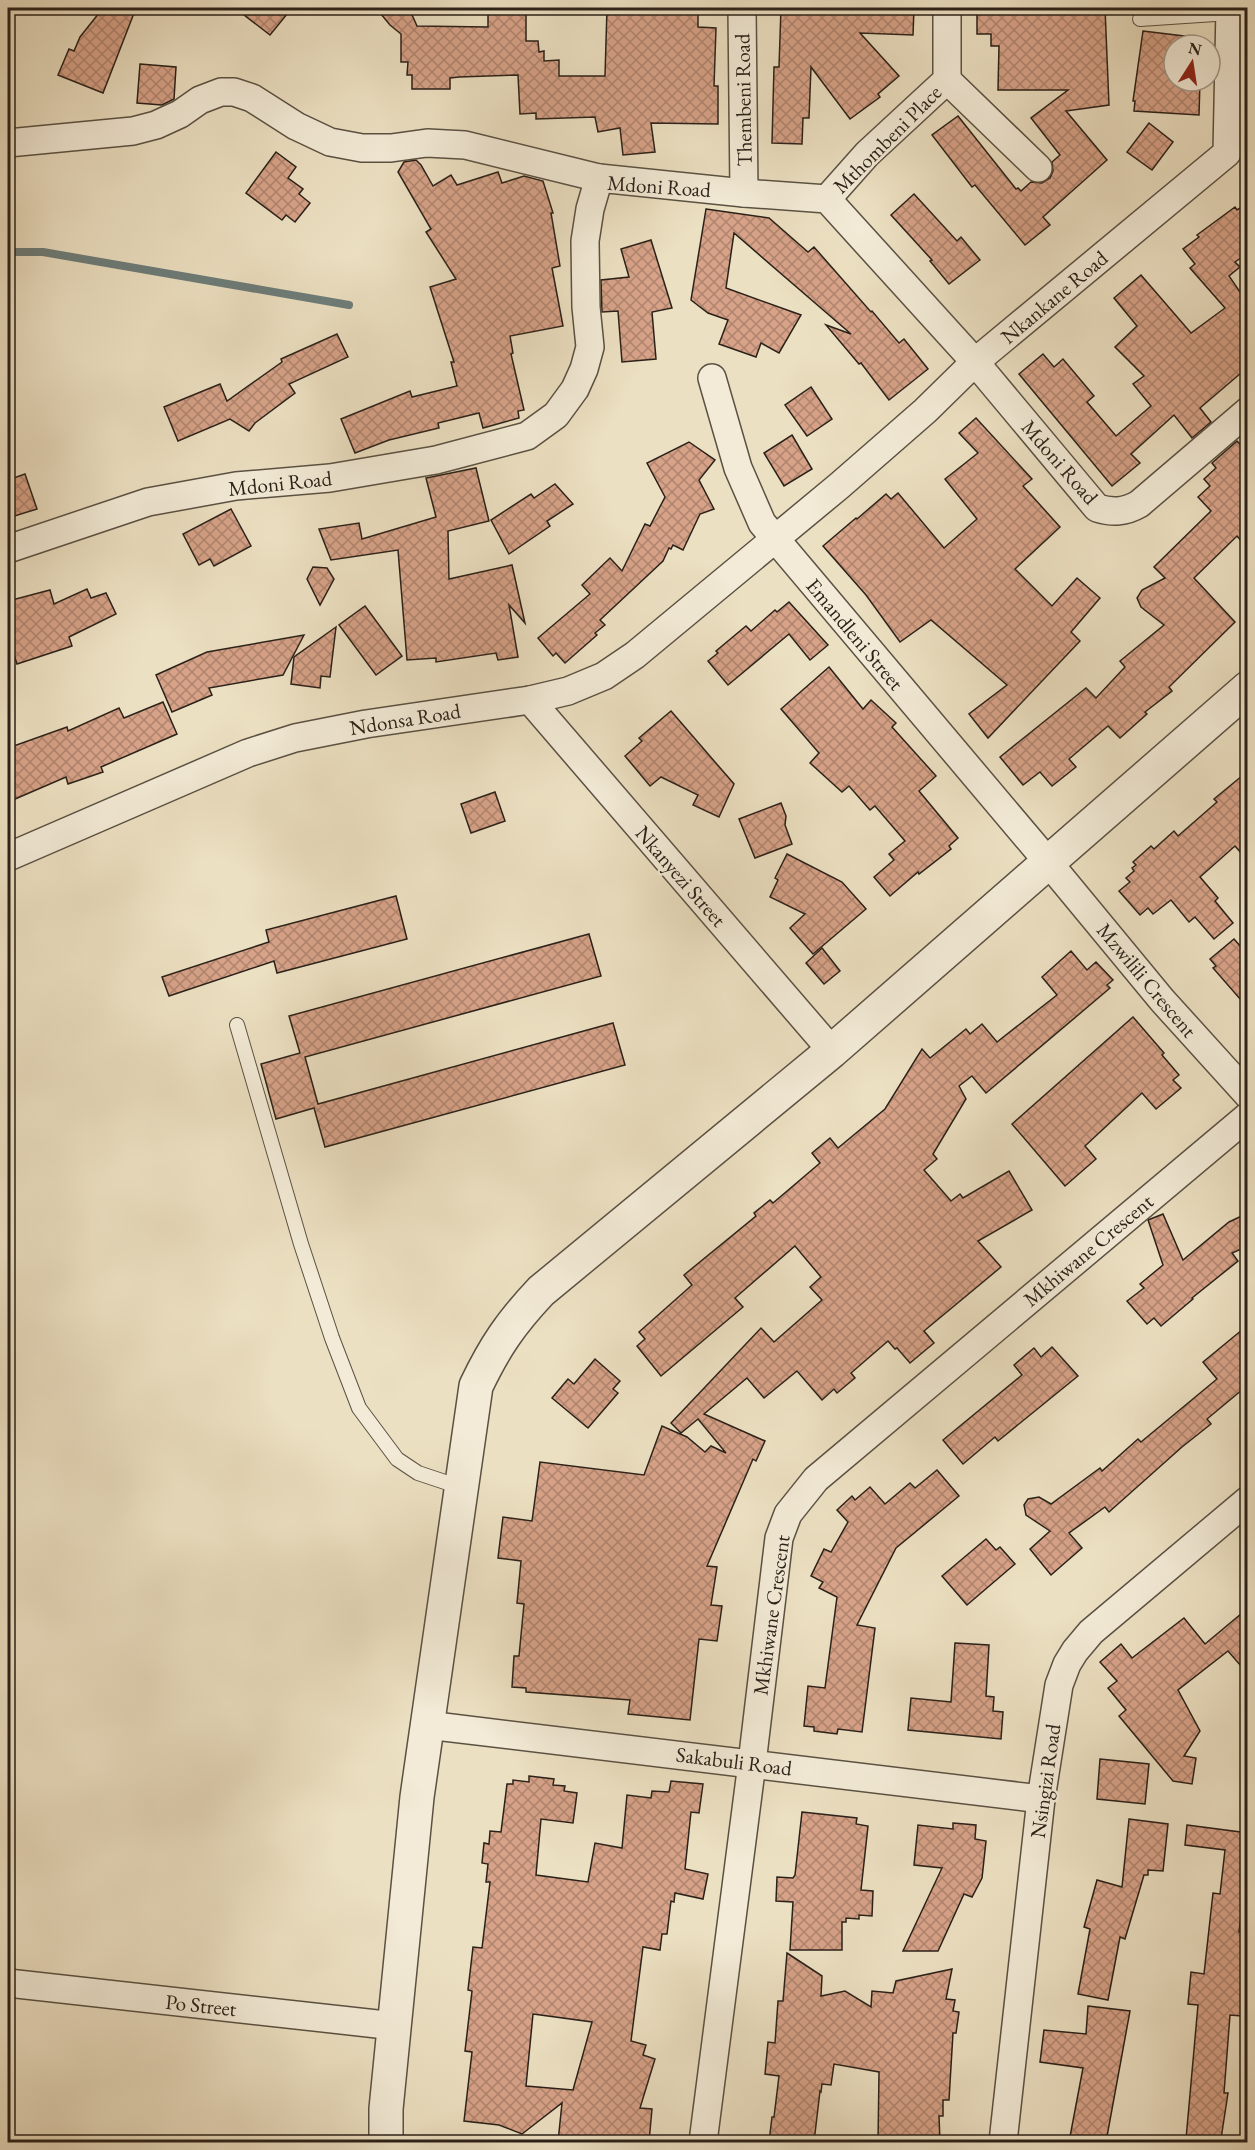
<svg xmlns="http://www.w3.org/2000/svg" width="1255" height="2150" font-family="'EB Garamond',serif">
<defs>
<pattern id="building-cross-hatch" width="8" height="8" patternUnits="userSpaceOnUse" patternTransform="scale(1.5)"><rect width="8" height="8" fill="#d7a288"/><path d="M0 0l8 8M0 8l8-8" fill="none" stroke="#af846e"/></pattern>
</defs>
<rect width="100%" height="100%" fill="#ece0c2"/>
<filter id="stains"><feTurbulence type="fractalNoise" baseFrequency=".00333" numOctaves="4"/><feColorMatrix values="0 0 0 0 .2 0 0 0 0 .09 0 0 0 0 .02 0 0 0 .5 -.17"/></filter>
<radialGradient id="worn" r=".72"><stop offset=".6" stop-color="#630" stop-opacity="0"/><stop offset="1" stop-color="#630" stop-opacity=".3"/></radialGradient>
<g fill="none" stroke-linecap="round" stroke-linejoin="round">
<polyline stroke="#6d7d7a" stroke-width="8" points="8,252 43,252 349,305"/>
</g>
<g fill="url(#building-cross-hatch)" stroke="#2a2119" stroke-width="1.5" fill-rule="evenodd">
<polygon points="103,8 136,8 103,93 58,75 69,49 74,51 80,37"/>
<polygon points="235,8 292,8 270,35"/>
<polygon points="376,8 409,8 417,26 488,27 488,8 526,8 526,41 538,41 539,52 544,51 544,61 559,60 559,76 605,76 607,8 698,8 698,27 716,28 714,86 718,86 718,124 651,123 655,152 623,155 620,128 598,132 595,117 536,119 536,113 520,114 518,75 459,77 450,78 450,89 412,89 412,75 407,75 408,62 401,62 401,34 390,25"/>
<polygon points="781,8 914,8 913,35 860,33 899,76 878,94 880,97 850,119 811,67 809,118 803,118 802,144 772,143 774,67 779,67"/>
<polygon points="1048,8 1105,8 1109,105 1066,111 1107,160 1043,217 1050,225 1025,245 975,185 972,187 932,135 958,116 1016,189 1018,188 1021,191 1031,182 1042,183 1050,178 1053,171 1052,162 1060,155 1031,118 1068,90 998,90 999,46 991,46 991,34 977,34 977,12 1047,12"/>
<polygon points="1143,31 1192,37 1191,45 1174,45 1174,81 1200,81 1199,115 1134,111 1135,101 1133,101"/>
<polygon points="140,64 176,67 174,99 162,105 137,103"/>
<polygon points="1149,123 1173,142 1152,170 1127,152"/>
<polygon points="276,152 296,167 288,178 303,189 299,194 310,203 295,222 286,215 282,220 246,193"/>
<polygon points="416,160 421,165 433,186 451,175 457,185 498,172 502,183 524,176 543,181 553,213 551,213 560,266 552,268 563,326 510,336 513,353 511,354 524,410 518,411 519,418 483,428 479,413 438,423 439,428 389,440 355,453 341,419 410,391 412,397 457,386 451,362 454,362 430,287 456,279 426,232 431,229 398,172 404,162"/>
<polygon points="914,194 957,241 961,237 980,260 949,284 930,261 932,260 891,215"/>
<polygon points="1248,203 1248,253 1235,262 1240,267 1229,276 1242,295 1248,291 1248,367 1200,408 1211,422 1192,438 1174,415 1131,454 1140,463 1112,486 1019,374 1043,354 1054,367 1063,359 1094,396 1087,402 1116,436 1151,406 1133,384 1144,376 1115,347 1137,326 1114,298 1141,275 1191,333 1225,308 1190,268 1195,264 1183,249 1199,237 1197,235 1235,207 1237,210"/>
<polygon points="706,209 769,218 808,252 814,247 871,312 872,311 899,343 904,339 928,369 889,400 861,363 859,364 826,325 851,334 734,233 726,288 801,315 779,353 761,343 756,357 719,344 728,320 708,313 691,300"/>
<polygon points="651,240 672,308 652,312 656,359 622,362 618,311 602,312 601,280 629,277 621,249"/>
<polygon points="337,334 348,357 289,384 295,393 255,423 249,431 230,419 178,441 164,407 220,384 227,401 282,362 281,359"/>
<polygon points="811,387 832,419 807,436 785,405"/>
<polygon points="976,418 1032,479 1023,486 1060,527 1015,569 1052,606 1077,578 1100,598 1071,632 1080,641 988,738 969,714 1007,685 931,620 900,642 866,595 823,546 856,518 857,519 886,494 891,499 898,493 944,548 977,519 945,479 978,453 959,433"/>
<polygon points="792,435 812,469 784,486 764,453"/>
<polygon points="1237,441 1248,453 1248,549 1237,536 1194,578 1235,622 1169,687 1172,691 1145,712 1147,714 1120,738 1108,726 1069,759 1076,767 1052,786 1040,772 1023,785 1000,757 1086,688 1096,698 1125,667 1120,661 1164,625 1141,607 1137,598 1142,590 1165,578 1154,567 1211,511 1198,497 1210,486 1204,479 1216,468 1212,463"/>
<polygon points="689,442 715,460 699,480 714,509 700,514 683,550 673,545 671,549 669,548 663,561 600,620 605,625 595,633 597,635 565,663 556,653 553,656 538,638 590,594 582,585 610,558 622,571 645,524 650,526 665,497 647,463"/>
<polygon points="476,468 489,521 448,531 449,579 512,565 525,623 509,605 518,657 498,660 496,653 436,662 436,658 407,660 398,550 331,560 319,529 359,523 362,539 436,517 426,478"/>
<polygon points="25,474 37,509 8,518 8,480"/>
<polygon points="555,484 573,504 547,521 550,526 509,554 491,520 531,494 534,498"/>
<polygon points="231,509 251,546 214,566 210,559 199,565 183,534"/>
<polygon points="313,567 327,568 334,579 320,605 307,579"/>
<polygon points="87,589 91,598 106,593 116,614 69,637 72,646 17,664 8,636 8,601 50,590 54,604"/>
<polygon points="789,602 828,645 810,660 789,634 728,685 708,661 718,653 716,651 746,626 751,631 775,610 777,612"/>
<polygon points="365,606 402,656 376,675 339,625"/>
<polygon points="336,627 330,677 321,676 320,688 291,684 294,657"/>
<polygon points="304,635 283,675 209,688 212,695 172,712 156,675 207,652"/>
<polygon points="829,667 863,709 871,700 896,723 892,727 936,776 919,791 958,838 949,846 951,849 919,874 918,872 890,896 874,877 894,860 889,854 905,841 875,806 870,810 849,786 842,792 810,763 819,753 781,709"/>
<polygon points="163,702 177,734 101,767 103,772 68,784 66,777 8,802 8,748 67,727 68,731 119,708 124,718"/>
<polygon points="671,711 734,784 719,817 693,805 698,795 661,777 650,786 625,756 642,741 639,738"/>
<polygon points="1248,771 1248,861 1235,846 1200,877 1218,898 1215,901 1233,923 1214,939 1195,917 1189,922 1171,900 1153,914 1148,908 1140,915 1119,891 1130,882 1126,878 1134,871 1132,868 1136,865 1133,862 1151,846 1154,849 1174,831 1178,836 1217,802 1214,799"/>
<polygon points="495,792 505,821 471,833 461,804"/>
<polygon points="781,803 786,816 785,825 792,844 755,858 739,819"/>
<polygon points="787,854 842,882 866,909 813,954 790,928 805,914 770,897 778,880 775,878"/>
<polygon points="396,896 407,939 277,973 274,961 169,996 162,977 269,942 266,930"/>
<polygon points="589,934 601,976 305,1057 318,1104 613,1023 625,1065 325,1147 314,1108 276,1119 261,1064 300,1053 289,1016"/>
<polygon points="1234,939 1248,955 1248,1008 1213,968 1216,966 1210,959"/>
<polygon points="822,948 840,971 824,984 806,963"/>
<polygon points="1071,951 1087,970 1096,962 1113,980 1107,985 1110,988 986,1093 972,1076 959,1086 966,1099 933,1154 937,1159 924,1170 951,1201 960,1194 963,1198 1009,1171 1032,1210 978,1241 1001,1267 924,1331 934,1343 910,1363 897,1348 895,1349 888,1341 851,1373 855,1378 837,1393 834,1389 822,1400 797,1371 764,1398 747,1378 704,1414 765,1441 756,1461 753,1459 707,1566 717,1567 711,1605 722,1606 717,1641 699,1639 690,1720 628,1714 630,1700 526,1692 526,1688 512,1687 514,1656 519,1656 524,1604 517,1603 521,1561 498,1558 503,1517 532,1521 540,1462 644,1475 662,1426 687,1437 705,1452 711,1446 726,1453 698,1419 681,1433 671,1423 761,1328 774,1342 822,1300 810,1287 821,1277 795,1246 735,1298 743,1307 661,1376 637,1346 645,1339 639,1332 692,1285 684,1275 756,1216 754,1213 770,1200 773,1203 820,1163 812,1153 830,1138 838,1148 885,1109 922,1049 930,1058 966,1029 970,1034 982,1024 997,1042 1057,995 1042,977"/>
<polygon points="1133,1017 1164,1053 1162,1055 1179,1075 1173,1080 1181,1088 1156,1109 1142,1093 1085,1146 1096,1159 1065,1186 1012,1124"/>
<polygon points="1248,1213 1248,1246 1232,1253 1238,1261 1192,1298 1193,1299 1161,1326 1154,1318 1147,1324 1127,1301 1144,1288 1140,1284 1163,1265 1148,1220 1163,1214 1183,1260 1229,1222"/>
<polygon points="1248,1325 1248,1385 1207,1419 1211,1424 1182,1447 1109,1512 1105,1507 1069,1533 1082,1548 1051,1575 1030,1549 1050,1531 1026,1515 1024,1505 1028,1499 1039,1497 1051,1504 1100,1468 1102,1471 1138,1439 1141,1442 1217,1379 1203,1362"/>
<polygon points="1052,1347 1078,1376 998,1441 995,1437 963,1464 943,1440 1022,1375 1014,1365 1034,1348 1041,1357"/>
<polygon points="595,1359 620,1381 613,1389 618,1393 588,1428 552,1398 568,1379 574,1384"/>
<polygon points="937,1470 959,1496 896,1548 857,1625 875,1628 862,1732 838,1729 837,1734 814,1731 814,1727 804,1726 808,1686 825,1688 837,1597 819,1588 823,1582 811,1576 824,1549 831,1552 848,1522 837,1510 852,1496 855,1500 870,1487 885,1504 910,1483 915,1488"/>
<polygon points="986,1539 996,1550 1000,1547 1015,1564 967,1605 942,1576"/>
<polygon points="1248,1608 1248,1674 1228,1651 1178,1690 1200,1731 1184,1756 1196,1758 1192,1784 1173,1781 1119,1716 1126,1710 1108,1688 1117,1681 1100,1662 1121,1644 1132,1658 1184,1618 1205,1644"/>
<polygon points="955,1643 989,1645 986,1696 994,1697 993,1711 1003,1712 1001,1739 908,1730 911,1698 951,1702"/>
<polygon points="1100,1759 1149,1764 1145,1804 1097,1799"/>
<path d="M529 1776 554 1779 553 1785 565 1786 564 1791 577 1793 573 1823 541 1819 536 1875 588 1882 595 1843 622 1848 627 1795 651 1798 652 1791 669 1792 671 1781 703 1784 699 1813 691 1812 685 1869 708 1874 703 1899 675 1893 674 1902 671 1901 667 1934H662L660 1950 643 1947 631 2041 646 2045 643 2055 655 2059 640 2108 652 2109 649 2142H558L562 2103 522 2134 499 2125 464 2121 472 2052 465 2051 472 1991 468 1990 473 1947 482 1948 490 1882H486L488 1864 482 1863 484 1843 489 1844 490 1831 501 1832 507 1784H513V1780L529 1782ZM533 2014 592 2022 573 2090 526 2086Z"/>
<polygon points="802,1812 857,1818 856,1824 868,1826 861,1890 873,1891 872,1916 859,1915 859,1919 846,1918 846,1922 842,1922 842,1950 790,1950 793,1902 776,1901 777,1877 793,1878 795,1875"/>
<polygon points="1129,1819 1168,1824 1163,1871 1148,1870 1148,1875 1144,1875 1125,1939 1120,1937 1108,2000 1078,1994 1090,1929 1084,1927 1097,1880 1122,1887"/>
<polygon points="953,1823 976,1825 975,1839 986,1841 982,1878 972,1897 964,1894 938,1951 903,1951 942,1868 914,1865 918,1825 953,1829"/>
<polygon points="1187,1825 1248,1833 1248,1883 1245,1882 1239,1932 1248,1933 1241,2016 1230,2015 1224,2093 1228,2093 1221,2139 1209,2137 1208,2142 1186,2139 1198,2005 1188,2004 1191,1972 1204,1974 1213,1893 1220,1894 1225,1850 1185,1845"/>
<polygon points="787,1953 822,1976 821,1996 845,1991 871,2007 872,1991 893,1993 896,1981 952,1969 946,1999 955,2000 953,2011 959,2012 956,2033 953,2033 949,2100 943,2100 943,2116 939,2116 940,2142 878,2142 879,2072 834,2064 831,2085 822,2084 821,2092 820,2091 814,2142 769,2142 772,2117 774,2117 779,2076 765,2074 768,2042 775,2043 778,2001 783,2001"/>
<polygon points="1088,2006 1130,2011 1106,2142 1069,2142 1083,2068 1040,2062 1044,2030 1086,2034"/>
</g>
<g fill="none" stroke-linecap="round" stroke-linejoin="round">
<g stroke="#5a5143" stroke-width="16">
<g id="service">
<polyline points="1140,19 1230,13"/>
<polyline points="237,1025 301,1244 332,1338 359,1408 397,1459 418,1473 460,1487"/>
</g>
</g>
<g stroke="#5a5143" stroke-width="30">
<g id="minor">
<polyline points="742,8 744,193"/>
<polyline points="947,80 1038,168"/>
<polyline points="8,143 133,131 156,125 180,114 200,100 221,92 234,92 252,98 296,126 330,142 362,148 391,148 427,143 465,145 599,178"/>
<polyline points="827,199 867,154 947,80 947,8"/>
<polyline points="712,378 738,468 762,523 1048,862 1162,1000 1248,1095"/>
<path d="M8 549 148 502 236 486 330 478 436 460 527 436 556 415 575 389 584 369 590 347 586 307 585 241 590 209 599 178 744 193 827 199 975 362 1097 508C1113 513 1125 512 1139 504L1248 411"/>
<polyline points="530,700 832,1051"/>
<polyline points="8,857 248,753 295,738 366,724 530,700 568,691 604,676 635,655 839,486 925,411 975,362 1227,153 1230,8"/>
<polyline points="427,1725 1041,1799"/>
<polyline points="8,1983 395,2026"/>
<polyline points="703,2142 752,1763 779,1538 788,1514 816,1479 1248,1116"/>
<polyline points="1003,2142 1041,1799 1059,1685 1067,1664 1075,1651 1091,1632 1248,1500"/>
</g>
</g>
<g stroke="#5a5143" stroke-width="36">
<path id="tertiary" d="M386 2142V2109L417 1797 476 1386C495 1346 511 1323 541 1291L832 1051 1248 688"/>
</g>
<use href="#service" stroke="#f3ebd7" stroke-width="14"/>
<use href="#minor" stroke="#f3ebd7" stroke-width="27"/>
<use href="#tertiary" stroke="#f3ebd7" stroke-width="33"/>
</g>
<g text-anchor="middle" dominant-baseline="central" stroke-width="5" stroke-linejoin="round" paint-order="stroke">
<g font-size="21" fill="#2a2119" stroke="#f3ebd7">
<text transform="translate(743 100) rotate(-91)">Thembeni Road</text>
<text transform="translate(887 139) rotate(-45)">Mthombeni Place</text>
<text transform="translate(659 186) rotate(4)">Mdoni Road</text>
<text transform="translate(1054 297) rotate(-40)">Nkankane Road</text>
<text transform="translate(1060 462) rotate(49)">Mdoni Road</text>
<text transform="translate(280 483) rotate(-6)">Mdoni Road</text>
<text transform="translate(855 634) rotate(50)">Emandleni Street</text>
<text transform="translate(405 719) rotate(-9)">Ndonsa Road</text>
<text transform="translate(681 876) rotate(49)">Nkanyezi Street</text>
<text transform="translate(1147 980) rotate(50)">Mzwilili Crescent</text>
<text transform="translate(1088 1250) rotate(-40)">Mkhiwane Crescent</text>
<text transform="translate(771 1615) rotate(-82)">Mkhiwane Crescent</text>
<text transform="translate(734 1761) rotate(7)">Sakabuli Road</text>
<text transform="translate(1045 1781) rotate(-82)">Nsingizi Road</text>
<text transform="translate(201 2005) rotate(6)">Po Street</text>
</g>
</g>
<rect width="1255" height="2150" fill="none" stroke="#ece0c2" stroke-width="30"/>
<rect x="9" y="9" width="1237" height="2132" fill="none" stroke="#2a2119" stroke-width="3"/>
<rect x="15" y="15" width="1225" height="2120" fill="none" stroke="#2a2119" stroke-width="1.5"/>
<g transform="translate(1192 63) rotate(12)"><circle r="28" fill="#f3ebd7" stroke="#a39a8b" stroke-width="1.5"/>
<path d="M0-4.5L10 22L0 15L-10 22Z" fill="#8f2418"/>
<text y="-9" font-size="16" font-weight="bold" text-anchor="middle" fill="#2a2119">N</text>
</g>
<rect width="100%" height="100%" filter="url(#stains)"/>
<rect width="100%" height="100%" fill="url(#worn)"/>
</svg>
